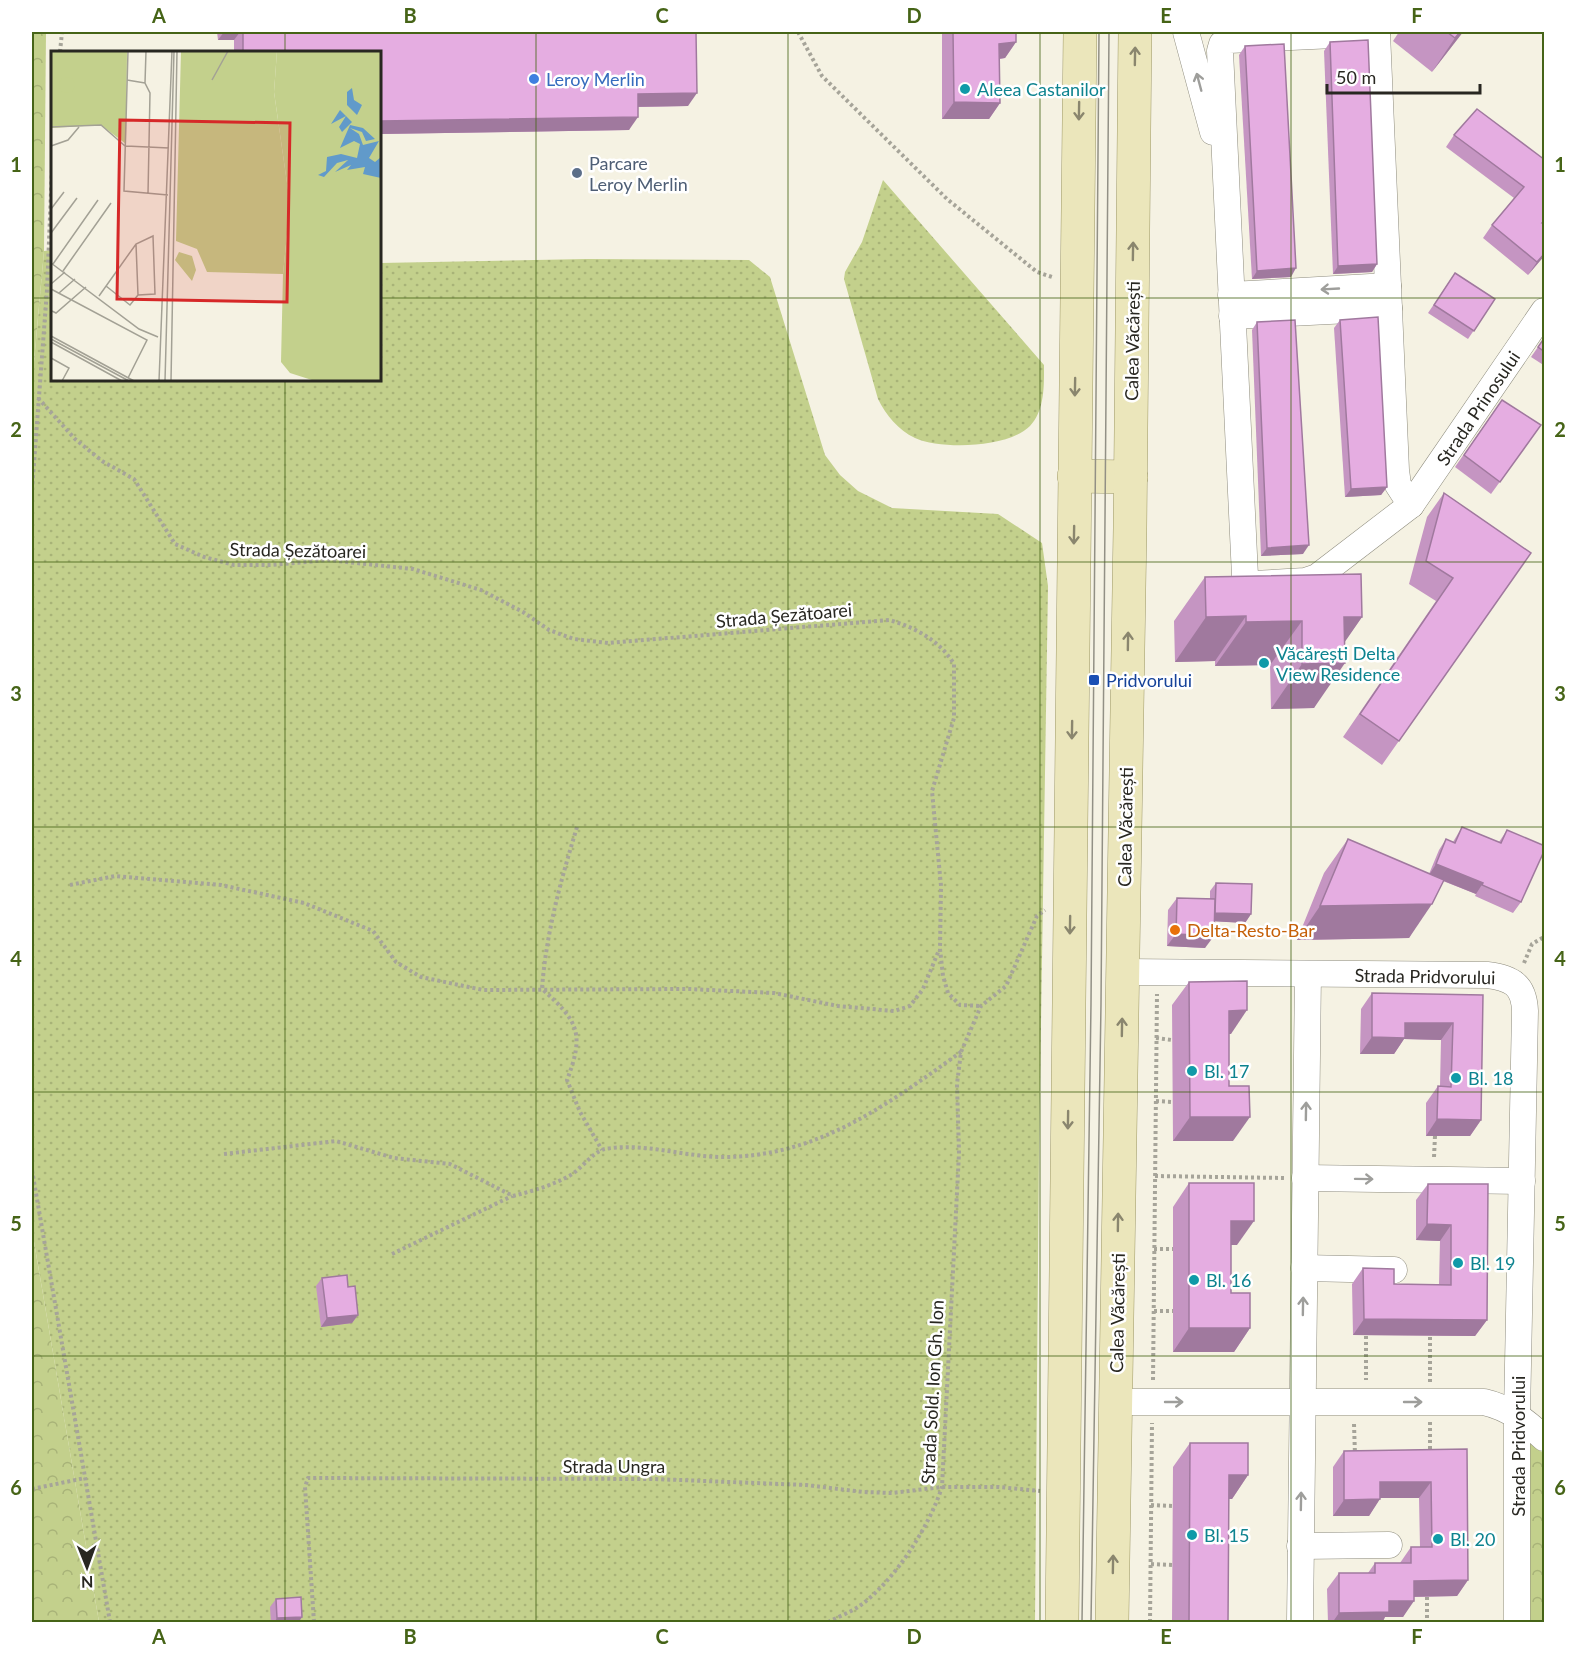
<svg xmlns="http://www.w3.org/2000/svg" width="1576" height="1654" font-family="Lato,sans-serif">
<defs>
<pattern id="grass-dots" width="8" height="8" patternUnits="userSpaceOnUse" patternTransform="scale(1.5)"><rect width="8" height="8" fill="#c3d08c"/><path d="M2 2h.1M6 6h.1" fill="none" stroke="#a8b378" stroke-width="1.8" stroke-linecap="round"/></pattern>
<pattern id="park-crowns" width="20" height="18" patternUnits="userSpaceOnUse" patternTransform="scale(1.5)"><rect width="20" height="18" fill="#c3d08c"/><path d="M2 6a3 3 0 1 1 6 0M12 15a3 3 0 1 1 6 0" fill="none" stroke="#a8b378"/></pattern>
</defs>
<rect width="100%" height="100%" fill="#f5f2e3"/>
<g fill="url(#grass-dots)">
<path d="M883 180 1044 365C1044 385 1045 410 1030 426 1008 448 942 450 915 438 898 430 886 415 878 399L844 279 845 272 862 242Z"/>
<polygon points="52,250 52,380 380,380 380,263 587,259 749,260 770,277 825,455 840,475 858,491 892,508 998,514 1042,543 1048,586 1039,1147 1035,1622 99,1622 32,1230 32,384 44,251"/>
</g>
<g fill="url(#park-crowns)">
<polygon points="32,32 46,32 44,251 32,384"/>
<polygon points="32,1230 99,1622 32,1622"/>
<polygon points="1520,1434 1544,1454 1544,1622 1520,1622"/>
</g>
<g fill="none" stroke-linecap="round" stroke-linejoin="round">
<g stroke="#8e8c7e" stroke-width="27">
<g id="minor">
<polyline points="1186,32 1213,132"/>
<polyline points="1377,33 1229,40 1222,44 1220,51 1245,576 1247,581 1253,584 1305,581 1317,577 1411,505 1544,311"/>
<polyline points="1377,33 1396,470 1398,485 1411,505"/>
<polyline points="1231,295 1388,286"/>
<polyline points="1232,316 1389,308"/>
<path d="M1123 972 1487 975C1512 978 1524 985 1525 1011L1517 1415V1622"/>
<polyline points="1305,1178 1522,1181"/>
<polyline points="1304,1268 1394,1270"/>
<path d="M1115 1402H1484C1510 1408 1525 1421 1544 1438"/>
<polyline points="1300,1546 1389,1545"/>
<polyline points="1300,1622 1308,974"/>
</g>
</g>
<g stroke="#9e9968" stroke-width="34">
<g id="major">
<polyline points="1074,476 1131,477"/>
<polyline points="1062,1622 1080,32"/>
<polyline points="1112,1622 1130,528 1135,32"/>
</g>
</g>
<g stroke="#a6a499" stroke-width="4" stroke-dasharray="3 3" stroke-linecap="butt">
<polyline points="798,32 822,76 947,199 1037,272 1052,277"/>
<polyline points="60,52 62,32"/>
<path d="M38 398 75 439 102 461 134 479 175 544 204 557 234 565H272L328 560 413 569 481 590 523 612 549 630 574 639 608 643 889 620C915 627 940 641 954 664V718L932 791 941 886 940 949 943 976 948 993 960 1005 981 1006"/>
<polyline points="32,490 47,290 52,168"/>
<path d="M577 827C561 880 546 933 542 989 578 1021 585 1033 567 1080L580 1112 602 1150"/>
<polyline points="70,885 115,876 221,885 304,903 373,931 396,962 421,977 483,990 689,989 774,993 838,1006 894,1011 910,1006 923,989 939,950"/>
<polyline points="1524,963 1532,944 1544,937"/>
<polyline points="1156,1038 1172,1040"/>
<polyline points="1156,1101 1173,1102"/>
<path d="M224 1154 336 1141 394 1158 450 1164 513 1196C532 1191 551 1186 569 1176 581 1170 592 1152 605 1149 644 1142 684 1157 723 1157 818 1157 888 1104 961 1052"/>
<polyline points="1434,1157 1435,1136"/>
<polyline points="32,1170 110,1622"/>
<polyline points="1155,1176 1284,1178"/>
<polyline points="1154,1249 1173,1249"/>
<polyline points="392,1254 512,1196"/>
<polyline points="1154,1311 1173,1311"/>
<polyline points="1366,1336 1366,1380"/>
<polyline points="1153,1380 1157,994"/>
<polyline points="1430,1382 1430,1336"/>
<polyline points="1430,1422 1430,1454"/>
<polyline points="1354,1424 1355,1455"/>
<polyline points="32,1489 85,1478"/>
<polyline points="1151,1505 1173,1506"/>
<polyline points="1151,1564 1173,1565"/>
<polyline points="1427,1597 1427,1622"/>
<polyline points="314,1622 305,1487 308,1478 654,1479 806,1485 863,1492 892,1493 942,1487 999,1487 1040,1491"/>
<path d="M828 1622C838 1617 851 1612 861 1605 895 1580 929 1527 942 1487L959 1153 957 1084 961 1052 981 1006 1006 986 1037 916 1045 910"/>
<polyline points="1150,1622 1152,1423"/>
</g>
<use href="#minor" stroke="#fff" stroke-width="26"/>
<use href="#major" stroke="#ebe6bb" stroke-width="33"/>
<g stroke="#929085" stroke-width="1.5">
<polyline points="1082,1622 1091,1004 1099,32"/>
<polyline points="1091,1622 1101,1004 1109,32"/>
</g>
</g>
<g fill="#c595c2">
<polygon points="217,32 696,32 688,106 638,107 629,130 380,134 380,52 234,52 234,40 218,40"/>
<polygon points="942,32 1016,32 1016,42 1005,58 1000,59 1000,103 989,119 942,119"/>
<polygon points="1399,32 1463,32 1432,72 1393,41"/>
<polygon points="1330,42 1377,264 1372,272 1333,274 1324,51"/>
<polygon points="1245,46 1291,277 1252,279 1239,55"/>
<polygon points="1454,135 1545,160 1545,221 1543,223 1545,224 1545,255 1528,275 1483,238 1492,225 1514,198 1446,147"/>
<polygon points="1455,273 1495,299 1468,339 1428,313"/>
<polygon points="1340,320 1387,487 1381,495 1345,497 1334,328"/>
<polygon points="1257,322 1303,554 1261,556 1252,330"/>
<polygon points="1545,337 1545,366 1531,357"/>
<polygon points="1502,400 1541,425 1491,494 1455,467"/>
<polygon points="1444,493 1531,553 1382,765 1343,737 1436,601 1409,584 1427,517"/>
<polygon points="1205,577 1362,617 1344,642 1314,708 1271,709 1270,665 1215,666 1215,661 1175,662 1174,621"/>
<polygon points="1462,827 1499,842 1507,830 1521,902 1513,913 1475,896 1476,894 1443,881 1409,938 1297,940 1324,873 1348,839 1429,874 1439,850 1446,839 1453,842"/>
<polygon points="1216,883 1251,914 1245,923 1214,921 1205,948 1167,946 1168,910 1177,898 1210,899 1210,891"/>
<polygon points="1189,982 1231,1034 1229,1034 1229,1086 1233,1141 1173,1141 1172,1005"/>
<polygon points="1372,993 1483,995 1481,1120 1470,1136 1426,1136 1426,1103 1438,1086 1440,1086 1441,1040 1404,1039 1394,1054 1360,1054 1361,1009"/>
<polygon points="1189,1183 1237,1245 1231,1245 1231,1293 1250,1328 1234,1352 1173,1352 1173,1207"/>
<polygon points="1428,1184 1488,1184 1487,1320 1475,1336 1353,1335 1352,1284 1363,1268 1394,1284 1439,1285 1440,1241 1416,1240 1416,1200"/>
<polygon points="322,1278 348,1287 358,1315 352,1323 321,1327 316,1286"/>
<polygon points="1190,1443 1248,1475 1232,1499 1229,1499 1228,1623 1172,1623 1173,1467"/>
<polygon points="1467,1449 1468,1580 1457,1596 1414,1597 1403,1617 1385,1617 1382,1623 1328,1623 1327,1589 1339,1573 1368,1573 1375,1563 1400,1563 1411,1547 1420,1547 1419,1498 1380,1498 1369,1516 1333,1516 1333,1467 1344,1451"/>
<polygon points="276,1599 302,1617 298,1623 271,1623 270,1607"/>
</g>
<g fill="#a0799e">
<polygon points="224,32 240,32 234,40 218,40"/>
<polygon points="1460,32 1463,32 1432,72 1455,38"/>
<polygon points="1016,42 1005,58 988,60 999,44"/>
<polygon points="697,93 688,106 629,107 638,94"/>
<polygon points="954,102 1000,103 989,119 942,119"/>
<polygon points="638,117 629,130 380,134 380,121"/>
<polygon points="1545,253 1545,255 1528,275 1537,262"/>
<polygon points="1377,264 1372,272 1333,274 1338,266"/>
<polygon points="1296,268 1291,277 1252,279 1257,271"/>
<polygon points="1387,487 1381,495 1345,497 1351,489"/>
<polygon points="1309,545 1303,554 1261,556 1267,548"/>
<polygon points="1246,616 1215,661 1175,662 1206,617"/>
<polygon points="1344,617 1362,617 1331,662"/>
<polygon points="1302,621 1270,665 1215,666 1246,622"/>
<polygon points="1345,663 1314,708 1271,709 1302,664"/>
<polygon points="1436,864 1483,883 1476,894 1429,875"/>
<polygon points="1432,904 1409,938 1297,940 1320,906"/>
<polygon points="1214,913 1251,914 1245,923 1208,921"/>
<polygon points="1176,934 1214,936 1205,948 1167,946"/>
<polygon points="1247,1010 1231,1034 1212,1034 1229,1011"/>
<polygon points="1405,1023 1453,1023 1441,1040 1404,1039 1394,1054 1360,1054 1372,1037"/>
<polygon points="1190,1117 1250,1117 1233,1141 1173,1141"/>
<polygon points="1437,1119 1481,1120 1470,1136 1426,1136"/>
<polygon points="1231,1221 1254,1221 1237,1245 1214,1245"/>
<polygon points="1427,1224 1451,1225 1440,1241 1416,1240"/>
<polygon points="358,1315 352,1323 321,1327 327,1318"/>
<polygon points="1364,1319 1487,1320 1475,1336 1353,1335"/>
<polygon points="1189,1328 1250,1328 1234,1352 1173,1352"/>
<polygon points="1229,1475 1248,1475 1232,1499 1212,1499"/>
<polygon points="1380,1482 1431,1482 1419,1498 1369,1498"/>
<polygon points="1380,1499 1369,1516 1333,1516 1344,1500"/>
<polygon points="1468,1580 1457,1596 1402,1597 1414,1581"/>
<polygon points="1389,1601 1414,1601 1403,1617 1385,1617 1382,1623 1332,1623 1339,1613"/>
<polygon points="302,1617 298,1623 274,1623 277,1618"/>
</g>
<g fill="#e5ade1" stroke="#a0799e" stroke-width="1.5">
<polygon points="243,32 696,32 697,93 638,94 638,117 380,121 380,52 243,52"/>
<polygon points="953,32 1016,32 1016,42 999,44 1000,103 954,102"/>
<polygon points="1447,32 1460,32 1455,38"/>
<polygon points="1368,40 1377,264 1338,266 1330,42"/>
<polygon points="1284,44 1296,268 1257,271 1245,46"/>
<polygon points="1477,109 1545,160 1545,220 1542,223 1545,224 1545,253 1537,262 1492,225 1524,187 1454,135"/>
<polygon points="1455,273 1495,299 1474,331 1434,305"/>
<polygon points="1378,317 1387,487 1351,489 1340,320"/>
<polygon points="1295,320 1309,545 1267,548 1257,322"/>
<polygon points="1545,337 1545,352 1538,347"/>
<polygon points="1502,400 1541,425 1500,482 1464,455"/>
<polygon points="1444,493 1531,553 1399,741 1360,714 1453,578 1426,561"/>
<polygon points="1361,574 1362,617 1344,617 1345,663 1302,664 1302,621 1246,622 1246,616 1206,617 1205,577"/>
<polygon points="1462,827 1501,843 1507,830 1545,846 1545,849 1521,902 1482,885 1483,883 1436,864 1446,839 1455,843"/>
<polygon points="1348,839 1444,880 1432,904 1320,906"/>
<polygon points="1216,883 1252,884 1251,914 1215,913"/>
<polygon points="1177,898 1215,899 1214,936 1176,934"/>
<polygon points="1247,981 1247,1010 1229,1011 1229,1086 1249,1086 1250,1117 1190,1117 1189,982"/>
<polygon points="1372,993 1483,995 1481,1120 1437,1119 1438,1086 1451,1087 1453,1023 1405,1023 1405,1038 1372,1037"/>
<polygon points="1189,1183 1254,1183 1254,1221 1231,1221 1231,1293 1250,1293 1250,1328 1189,1328"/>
<polygon points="1428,1184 1488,1184 1487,1320 1364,1319 1363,1268 1394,1269 1394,1284 1451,1285 1451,1225 1427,1224"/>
<polygon points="347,1275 348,1287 355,1286 358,1315 327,1318 322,1278"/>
<polygon points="1190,1443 1248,1443 1248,1475 1229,1475 1228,1623 1189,1623"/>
<polygon points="1467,1449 1468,1580 1414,1581 1414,1601 1389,1601 1389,1612 1339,1613 1339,1573 1375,1573 1375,1563 1411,1563 1411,1547 1432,1547 1431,1482 1380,1482 1380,1499 1344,1500 1344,1451"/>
<polygon points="301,1597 302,1617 277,1618 276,1599"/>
</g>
<defs><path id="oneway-shaft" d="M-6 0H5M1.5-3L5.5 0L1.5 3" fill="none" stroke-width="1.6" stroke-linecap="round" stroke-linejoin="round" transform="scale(1.5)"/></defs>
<g stroke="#8a866e">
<use href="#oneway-shaft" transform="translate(1135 56) rotate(-89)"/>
<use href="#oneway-shaft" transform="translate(1079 111) rotate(91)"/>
<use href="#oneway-shaft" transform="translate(1133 251) rotate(-89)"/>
<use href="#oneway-shaft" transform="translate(1075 387) rotate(91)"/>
<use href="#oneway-shaft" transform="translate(1074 535) rotate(91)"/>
<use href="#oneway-shaft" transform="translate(1128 641) rotate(-89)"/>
<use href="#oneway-shaft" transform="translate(1072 730) rotate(91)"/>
<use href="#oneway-shaft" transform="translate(1070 925) rotate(91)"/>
<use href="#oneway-shaft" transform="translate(1122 1027) rotate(-89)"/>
<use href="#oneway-shaft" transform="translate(1068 1120) rotate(91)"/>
<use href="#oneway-shaft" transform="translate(1118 1222) rotate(-89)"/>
<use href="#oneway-shaft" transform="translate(1113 1564) rotate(-89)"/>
</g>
<g stroke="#9e9e9b">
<use href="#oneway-shaft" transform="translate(1199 82) rotate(-105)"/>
<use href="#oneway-shaft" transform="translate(1330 289) rotate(177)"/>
<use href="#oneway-shaft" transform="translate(1306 1111) rotate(-89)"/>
<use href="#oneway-shaft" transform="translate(1364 1179) rotate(1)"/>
<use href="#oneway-shaft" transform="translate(1303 1306) rotate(-89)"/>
<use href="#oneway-shaft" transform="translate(1174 1402)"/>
<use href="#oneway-shaft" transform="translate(1413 1402)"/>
<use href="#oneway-shaft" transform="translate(1301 1501) rotate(-89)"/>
</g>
<path fill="none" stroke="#466417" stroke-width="1.5" stroke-opacity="0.55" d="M285 32V52M536 32V1622M788 32V1622M1040 32V1622M1291 32V1622M32 298H52M380 298H1544M285 380V1622M32 562H1544M32 827H1544M32 1092H1544M32 1356H1544"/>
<circle fill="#3f7fe0" stroke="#fff" stroke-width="2" cx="534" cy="79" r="6"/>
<g fill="#0f9aa8" stroke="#fff" stroke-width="2">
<circle cx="965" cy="89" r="6"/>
<circle cx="1264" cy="663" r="6"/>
<circle cx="1192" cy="1071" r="6"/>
<circle cx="1456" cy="1078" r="6"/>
<circle cx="1458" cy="1263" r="6"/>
<circle cx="1194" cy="1280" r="6"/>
<circle cx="1192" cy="1535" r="6"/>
<circle cx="1438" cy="1539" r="6"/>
</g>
<circle fill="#5c6f8a" stroke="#fff" stroke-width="2" cx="577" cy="173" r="6"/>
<rect fill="#1a4fb4" stroke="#fff" stroke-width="2" x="1088" y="674" width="12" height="12" rx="3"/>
<circle fill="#e8710a" stroke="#fff" stroke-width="2" cx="1175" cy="930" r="6"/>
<g text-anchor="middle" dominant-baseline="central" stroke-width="5" stroke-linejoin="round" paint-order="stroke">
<g font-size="18" fill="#366cbe" stroke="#fff" text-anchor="start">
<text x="546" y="79">Leroy Merlin</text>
</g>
<g font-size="18" fill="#0d838f" stroke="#fff" text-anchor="start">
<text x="977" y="89">Aleea Castanilor</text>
<text x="1276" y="653">Văcărești Delta<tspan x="1276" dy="21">View Residence</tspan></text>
<text x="1204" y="1071">Bl. 17</text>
<text x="1468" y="1078">Bl. 18</text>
<text x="1470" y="1263">Bl. 19</text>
<text x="1206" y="1280">Bl. 16</text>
<text x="1204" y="1535">Bl. 15</text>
<text x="1450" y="1539">Bl. 20</text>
</g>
<g font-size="18" fill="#4e5e75" stroke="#fff" text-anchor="start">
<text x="589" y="163">Parcare<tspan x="589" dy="21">Leroy Merlin</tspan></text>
</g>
<g font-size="18" fill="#282721" stroke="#fff">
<text transform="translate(1132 341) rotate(-89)">Calea Văcărești</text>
<text transform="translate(1478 408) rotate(-56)">Strada Prinosului</text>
<text transform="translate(298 550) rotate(1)">Strada Șezătoarei</text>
<text transform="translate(784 615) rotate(-5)">Strada Șezătoarei</text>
<text transform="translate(1125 827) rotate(-89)">Calea Văcărești</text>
<text transform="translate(1425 976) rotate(1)">Strada Pridvorului</text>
<text transform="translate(1117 1313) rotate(-89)">Calea Văcărești</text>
<text transform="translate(932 1392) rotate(-87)">Strada Sold. Ion Gh. Ion</text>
<text transform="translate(1518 1446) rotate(-90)">Strada Pridvorului</text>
<text x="614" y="1466">Strada Ungra</text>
</g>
<g font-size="18" fill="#164399" stroke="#fff" text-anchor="start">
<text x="1106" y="680">Pridvorului</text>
</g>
<g font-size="18" fill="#c56008" stroke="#fff" text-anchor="start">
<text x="1187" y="930">Delta-Resto-Bar</text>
</g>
</g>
<g transform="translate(51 51)">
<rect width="330" height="330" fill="#f5f2e3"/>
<path d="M130 0H226L223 41 239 153 232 223 156 221 146 198 125 190ZM128 201 141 205 145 219 141 230 124 209Z" fill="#c3d08c"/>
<path d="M0 0H76L75 93 50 74 0 77ZM226 0H330V330H264L239 322 230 311 232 223 239 153 223 41Z" fill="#c3d08c"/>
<path d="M8 34a8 8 0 1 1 16 0a8 8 0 1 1-16 0Z" fill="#c3d08c"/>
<path d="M301 37 303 49 311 54 306 64 296 54V41ZM289 59 301 71 291 81 288 76 295 65 280 73ZM299 74 312 77 324 88 315 90 311 81 299 77 308 83 312 94 328 90 318 107 324 111 330 106V127L312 123 314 116 296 119 300 114 284 121 297 109 286 112 273 126 267 124 275 120 276 106 290 103 306 107 309 93 303 90 289 97Z" fill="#619aca"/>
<path fill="none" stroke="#a3a195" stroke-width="1.5" d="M77 0 73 140 117 144M95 0 94 32 99 42 97 143M76 29 94 32M161 29 177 0M0 76 50 74 74 95M0 95 17 89 28 76M75 95 118 97M0 158 13 141M0 182 26 147M85 193 87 244M0 212 88 278 107 286M2 213 47 149M12 220 60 152M0 233 14 221M55 235 79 254 87 244M0 238 96 289 77 327M8 242 24 228M48 245 85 193 102 185 104 243 87 244M1 260 5 262 35 236M0 285 83 330M0 288 78 330M0 291 71 330M0 307 18 317 11 330M108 330 121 0M114 330 123 0M120 330 126 0"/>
<path fill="#d62828" fill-opacity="0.15" stroke="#d62828" stroke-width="3" d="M69 69 239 72 236 251 66 248Z"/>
<rect width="330" height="330" fill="none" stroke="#282721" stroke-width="3"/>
</g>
<rect width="1576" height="1654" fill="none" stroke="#ffffff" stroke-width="66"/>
<g transform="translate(87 1567) rotate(179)" stroke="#ffffff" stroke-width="4.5" paint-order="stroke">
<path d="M0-4.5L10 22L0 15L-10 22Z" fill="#282721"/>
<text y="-9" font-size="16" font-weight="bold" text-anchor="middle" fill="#282721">N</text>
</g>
<path d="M1327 84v9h153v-9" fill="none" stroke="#282721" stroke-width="3"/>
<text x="1336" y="84" font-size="18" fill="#282721" stroke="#ffffff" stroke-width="4.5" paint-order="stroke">50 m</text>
<rect x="33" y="33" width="1510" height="1588" fill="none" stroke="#466417" stroke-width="2"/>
<g font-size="20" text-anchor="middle" font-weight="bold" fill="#466417">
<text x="159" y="23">A</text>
<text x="410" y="23">B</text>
<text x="662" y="23">C</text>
<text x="914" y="23">D</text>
<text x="1166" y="23">E</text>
<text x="1417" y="23">F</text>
<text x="16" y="172">1</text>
<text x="1560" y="172">1</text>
<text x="16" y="437">2</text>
<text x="1560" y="437">2</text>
<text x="16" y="701">3</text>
<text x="1560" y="701">3</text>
<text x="16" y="966">4</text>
<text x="1560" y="966">4</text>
<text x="16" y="1231">5</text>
<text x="1560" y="1231">5</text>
<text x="16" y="1495">6</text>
<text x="1560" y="1495">6</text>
<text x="159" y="1644">A</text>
<text x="410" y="1644">B</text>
<text x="662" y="1644">C</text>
<text x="914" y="1644">D</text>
<text x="1166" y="1644">E</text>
<text x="1417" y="1644">F</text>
</g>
</svg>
